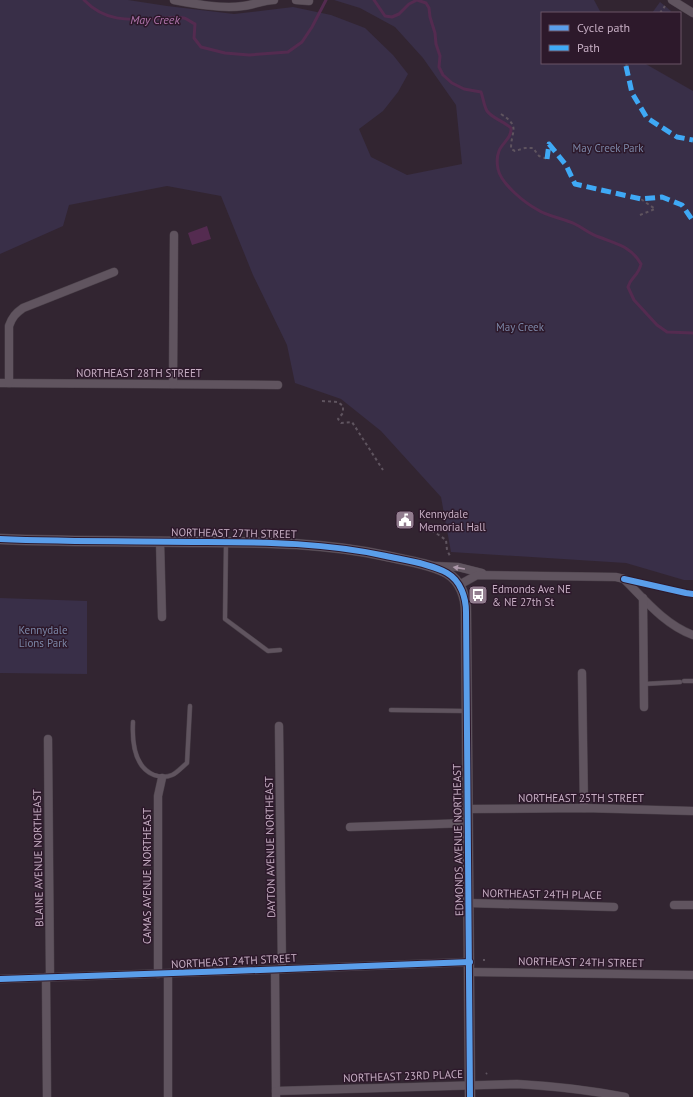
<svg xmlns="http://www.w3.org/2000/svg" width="693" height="1097" font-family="'PT Sans',sans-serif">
<rect width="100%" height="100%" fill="#322531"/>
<g fill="#392f48">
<polygon points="0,0 128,0 167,6 234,14 293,7 331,15 365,28 393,55 408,74 398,92 383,111 359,129 371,157 407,175 462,164 456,105 423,58 395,27 360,8 334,0 594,0 601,13 542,13 542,63 644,63 693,91 693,580 684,580 626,563 451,552 441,497 381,431 341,399 295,383 287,345 253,275 221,196 167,186 69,205 63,226 0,254"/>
<polygon points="660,2 671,11 669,13 652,13"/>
<polygon points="0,598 87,601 87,674 0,673"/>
</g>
<polygon fill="#542b50" points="207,226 211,239 192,245 188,233"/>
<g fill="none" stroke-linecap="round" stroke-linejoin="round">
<g stroke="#542b50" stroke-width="3">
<path d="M84 0C108 25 135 19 166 18 171 18 179 17 184 18 188 19 192 23 195 24L194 38 201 47 225 53 249 55 288 52 302 42 312 27 326 0"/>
<path d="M374 0 385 16 392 17 399 14 409 4 417 0 426 3 429 8 430 17 435 33 436 44 440 56 439 67 443 75 452 83 464 89 481 92C483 97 484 106 487 111 493 119 504 121 511 128 512 138 502 143 499 151 497 156 497 164 498 169 501 184 525 203 538 210 549 217 563 218 575 224 583 228 590 234 599 237 616 244 631 246 641 264 638 277 631 276 628 287L634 300 657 325 667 332 693 333"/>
</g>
<g stroke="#4b414a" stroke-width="5">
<g id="service">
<polyline points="226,542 225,619 268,651 280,650"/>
<polyline points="684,681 693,681"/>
<polyline points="644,684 680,682"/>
<polyline points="391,710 467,711"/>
<path d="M133 722C132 741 134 767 154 775 160 777 165 778 172 775 177 773 182 767 187 763L190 706"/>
</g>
</g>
<g stroke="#4b414a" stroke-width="9">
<g id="minor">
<path d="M174 0C195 4 222 9 243 6 253 5 264 0 274 0"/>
<polyline points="296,0 309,1"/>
<polyline points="672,0 693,13"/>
<polyline points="0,383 278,385"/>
<path d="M9 383V326C12 317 16 313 23 308L114 272"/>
<polyline points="173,384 174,235"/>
<polyline points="160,541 162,617"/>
<polyline points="434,566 458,567 482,573"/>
<path d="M459 585 477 575 616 577 624 579C644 599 665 625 693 635"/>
<polyline points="643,598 644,707"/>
<polyline points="582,673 584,808"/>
<polyline points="279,726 282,968"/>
<polyline points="48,739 50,977"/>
<polyline points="468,809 584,808 693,811"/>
<polyline points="350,827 468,823"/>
<polyline points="469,903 614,907"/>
<polyline points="674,905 693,905"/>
<polyline points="275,969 276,1096"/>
<polyline points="470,972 693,975"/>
<polyline points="158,974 158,796 162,778"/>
<polyline points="168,974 168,1097"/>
<polyline points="46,977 47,1097"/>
<path d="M0 979C157 974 313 968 470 962"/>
<path d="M276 1091 517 1084C554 1086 589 1090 625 1097"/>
</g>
</g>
<g stroke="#4b414a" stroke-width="11">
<path id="tertiary" d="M0 539C68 542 137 541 206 542 267 542 327 543 386 556 404 560 432 564 447 573 461 581 466 598 466 612L470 1097"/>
</g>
<g stroke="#5f545f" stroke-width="2" stroke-dasharray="3 3" stroke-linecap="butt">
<polyline points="660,13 665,6"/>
<polyline points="626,66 627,63"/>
<path d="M501 114C521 127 511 130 511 149L515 151 525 148H533L539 156 547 159"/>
<polyline points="640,215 655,209 641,199"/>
<polyline points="322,401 338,402 343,406 343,413 338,419 341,423 352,422 383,470"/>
<polyline points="427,527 446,540 447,550 451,558"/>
<polyline points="640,583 686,593 693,594"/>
<polyline points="484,961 484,959"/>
<polyline points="486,1074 487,1073"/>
</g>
<use href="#service" stroke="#60545f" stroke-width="4"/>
<use href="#minor" stroke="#60545f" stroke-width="8"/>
<use href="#tertiary" stroke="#60545f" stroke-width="10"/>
<g stroke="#3fa9f5" stroke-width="5" stroke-dasharray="10 5" stroke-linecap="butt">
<polyline points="626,66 632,93 647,118 677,137 693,140"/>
<polyline points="547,159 549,144 566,165 575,184 641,199 662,197 682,205 693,221"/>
</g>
<g stroke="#2d192b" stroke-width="8">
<g id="cycleway">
<path d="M0 539C68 542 137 541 206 542 267 542 327 543 386 556 404 560 432 564 447 573 461 581 466 598 466 612L470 1097"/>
<polyline points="624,579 686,593 693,594"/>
<path d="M0 979C157 974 313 968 470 962"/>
</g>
</g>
<use href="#cycleway" stroke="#5a9eea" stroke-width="6"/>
</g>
<defs><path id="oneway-solid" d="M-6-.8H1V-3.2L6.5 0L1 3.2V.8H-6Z"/></defs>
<use fill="#ac97a9" href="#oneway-solid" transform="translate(459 568) rotate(-171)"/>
<defs>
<g id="civic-square" transform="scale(1)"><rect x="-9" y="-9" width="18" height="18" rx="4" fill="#927d8f" stroke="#2d192b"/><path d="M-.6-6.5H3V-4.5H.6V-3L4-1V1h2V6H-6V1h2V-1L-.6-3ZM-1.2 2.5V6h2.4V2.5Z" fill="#fff"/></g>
<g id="bus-square" transform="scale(1)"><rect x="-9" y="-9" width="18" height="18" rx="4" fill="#927d8f" stroke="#2d192b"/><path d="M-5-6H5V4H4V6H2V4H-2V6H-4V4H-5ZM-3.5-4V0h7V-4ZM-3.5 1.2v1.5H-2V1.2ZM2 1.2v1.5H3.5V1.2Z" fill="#fff"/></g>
</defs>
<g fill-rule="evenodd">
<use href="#civic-square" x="405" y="520"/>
<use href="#bus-square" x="478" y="595"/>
</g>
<g text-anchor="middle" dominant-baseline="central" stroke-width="3" stroke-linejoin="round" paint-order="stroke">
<g font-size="11" fill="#7b86a6" stroke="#2d192b">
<text x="608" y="148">May Creek Park</text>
<text x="520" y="327">May Creek</text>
<text x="43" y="630">Kennydale<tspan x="43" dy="13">Lions Park</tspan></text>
</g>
<g font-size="11" fill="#c5adc2" stroke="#2d192b">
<text x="139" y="373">NORTHEAST 28TH STREET</text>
<text transform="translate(234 533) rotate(1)">NORTHEAST 27TH STREET</text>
<text x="581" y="798">NORTHEAST 25TH STREET</text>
<text transform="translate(458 840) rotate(-91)">EDMONDS AVENUE NORTHEAST</text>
<text transform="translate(270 847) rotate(-91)">DAYTON AVENUE NORTHEAST</text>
<text transform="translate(38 858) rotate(-91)">BLAINE AVENUE NORTHEAST</text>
<text transform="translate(147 876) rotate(-90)">CAMAS AVENUE NORTHEAST</text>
<text transform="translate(542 894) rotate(1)">NORTHEAST 24TH PLACE</text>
<text transform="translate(234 961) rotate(-3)">NORTHEAST 24TH STREET</text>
<text transform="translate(581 962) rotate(1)">NORTHEAST 24TH STREET</text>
<text transform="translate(403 1076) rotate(-2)">NORTHEAST 23RD PLACE</text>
</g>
<g font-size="11" fill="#c5adc2" stroke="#2d192b" text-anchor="start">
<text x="419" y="514">Kennydale<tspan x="419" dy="13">Memorial Hall</tspan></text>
<text x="492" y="589">Edmonds Ave NE<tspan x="492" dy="13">&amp; NE 27th St</tspan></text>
</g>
<g font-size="12" font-style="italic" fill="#ae74aa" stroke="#2d192b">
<text x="155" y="19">May Creek</text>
</g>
</g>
<rect x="541" y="12" width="140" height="52" fill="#2d192b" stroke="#6a5467"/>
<rect x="549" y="25" width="20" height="6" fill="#5a9eea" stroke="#6a5467"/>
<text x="577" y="32" font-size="12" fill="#c5adc2">Cycle path</text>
<rect x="549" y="45" width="20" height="6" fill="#3fa9f5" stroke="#6a5467"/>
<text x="577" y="52" font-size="12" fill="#c5adc2">Path</text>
</svg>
